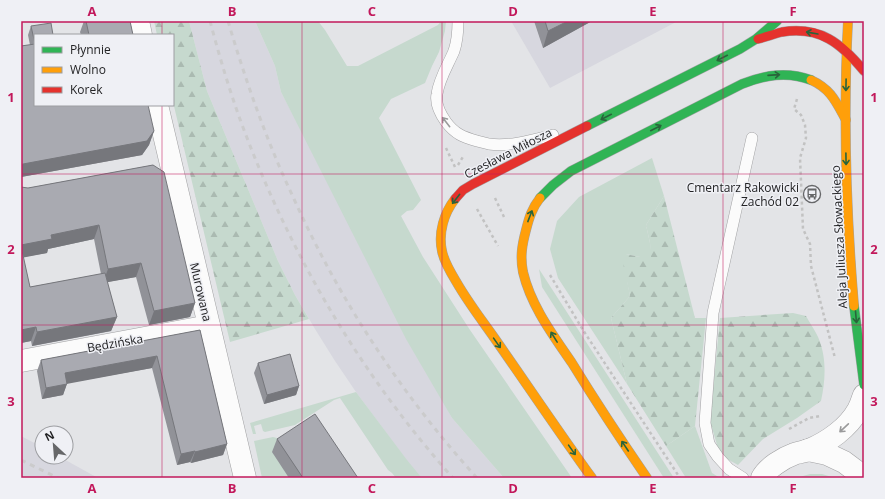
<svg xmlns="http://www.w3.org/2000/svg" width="885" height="499" font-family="'Open Sans',sans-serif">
<defs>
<pattern id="forest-firs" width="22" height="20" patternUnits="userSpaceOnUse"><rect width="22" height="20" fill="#c6d9ce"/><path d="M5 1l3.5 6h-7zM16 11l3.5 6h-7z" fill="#aabab1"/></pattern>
</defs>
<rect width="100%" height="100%" fill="#e3e4e7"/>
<g fill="#d7d7df">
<polygon points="189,21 255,21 275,66 281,92 452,418 504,478 422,478 407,461 356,392 335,361 315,329 295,295 278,261 207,91"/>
<polygon points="511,21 678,21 550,88"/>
<polygon points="21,436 42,447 42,457 60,457 98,478 21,478"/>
</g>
<g fill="#c6d9ce">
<polygon points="255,21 318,21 325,30 347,66 358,66 438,25 441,21 446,21 445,31 439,52 432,66 425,83 391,99 379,118 421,200 413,210 407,211 401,216 423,257 470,330 572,478 504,478 452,418 406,339 281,92 275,66"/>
<polygon points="652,158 664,196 646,225 650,243 652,257 640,257 626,254 627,280 630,296 611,318 627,384 558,278 550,249 557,221 579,197"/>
<polygon points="539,269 674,478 664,478 542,287"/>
<polygon points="356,392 407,460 422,478 396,478 392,473 388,470 340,398 334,400 295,425 265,432 263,431 261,424 254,426 256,434 253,434 250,423"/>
<polygon points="695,426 712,473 720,478 686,478 666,446"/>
<polygon points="273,437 277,438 280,440 289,478 262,478 254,441"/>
<polygon points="810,474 822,474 835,478 796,478"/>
</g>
<g fill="url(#forest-firs)">
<polygon points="154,21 189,21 207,91 278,261 295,295 309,319 230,342 173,102 173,35 157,35"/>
<polygon points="664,196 695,318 706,318 695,426 666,446 627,384 611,318 630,296 623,263 626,254 640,257 651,257 650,243 646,225"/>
<path d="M793 313 806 316C809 322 813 327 816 333 827 353 826 379 821 401L797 418 763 439 738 465 720 455 710 421 720 318Z"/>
</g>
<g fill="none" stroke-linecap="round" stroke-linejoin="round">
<g stroke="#a1a1a3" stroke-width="12">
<g id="lane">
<path d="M458 21C458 31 457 42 454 51 448 65 439 79 437 94 435 104 441 115 446 122 455 134 463 137 477 141 481 142 485 143 489 144 509 147 533 140 553 135"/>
<polyline points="743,478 729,469 718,457 709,444 705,423 713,313 752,138"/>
</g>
</g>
<g stroke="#a1a1a3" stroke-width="23">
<g id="street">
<polyline points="138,21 141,35"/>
<polyline points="157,105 245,478"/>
<polyline points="21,361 209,326"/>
<polyline points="808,450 827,454 844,462 864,477"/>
<path d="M762 478C767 468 783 458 794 454 798 452 804 452 809 450 828 442 848 428 858 410 861 405 862 400 864 395"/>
</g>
</g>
<g stroke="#a1a1a3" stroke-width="10">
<g id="fast">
<polyline points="587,126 740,49 756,39 777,21"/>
<path d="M540 198 553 185 571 171 742 84C765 75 787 71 811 80"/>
<polyline points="854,306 864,385"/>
</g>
</g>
<g stroke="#a1a1a3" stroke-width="10">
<g id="slow">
<path d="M848 21C843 116 846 211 854 306"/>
<path d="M811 80C831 89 836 102 846 120"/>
<path d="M540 198C532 208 529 218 526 230 522 245 520 257 523 272 531 306 553 335 572 363 596 402 621 440 647 478"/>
<path d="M455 199C444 213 438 233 442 251 444 262 451 273 457 283 468 302 481 319 493 336 526 383 558 431 592 478"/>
</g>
</g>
<g stroke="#a1a1a3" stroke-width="10">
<g id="jam">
<path d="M758 39C766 37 774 34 782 32 820 26 841 43 864 71"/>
<polyline points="455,199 463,190 473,184 587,126"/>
</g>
</g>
<g stroke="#c2c2c2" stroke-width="2.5" stroke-dasharray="3 3" stroke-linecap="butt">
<polyline points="797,99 794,109 801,115 805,125 806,138 800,158 803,229 810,244 811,266 835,358"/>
<polyline points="446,148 455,167"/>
<polyline points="458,165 464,155"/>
<polyline points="495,198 504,217"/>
<polyline points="477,209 498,246"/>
<polyline points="550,275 583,330 680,478"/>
<polyline points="789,429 809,418 821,416"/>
</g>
<use href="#lane" stroke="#fbfbfb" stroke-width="11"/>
<use href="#street" stroke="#fbfbfb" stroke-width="22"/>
<use href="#fast" stroke="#30b455" stroke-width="9"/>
<use href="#slow" stroke="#ff9f0a" stroke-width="9"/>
<use href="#jam" stroke="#e5322d" stroke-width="9"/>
<g stroke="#cbcbcc" stroke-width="3" stroke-dasharray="5 5" stroke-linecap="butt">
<path d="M210 21C219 55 229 89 241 122 289 252 360 374 453 478"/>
<path d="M228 21C246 82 267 142 294 199 340 301 402 395 477 478"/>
<polyline points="21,460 58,478"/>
</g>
</g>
<g fill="#919298" fill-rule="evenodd">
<polygon points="84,21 130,21 133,35 81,35 80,32"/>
<polygon points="534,21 592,21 543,48"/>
<polygon points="31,26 35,35 35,105 154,131 149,145 142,155 21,177 21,46 30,45 28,35"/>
<path d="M153 165 195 303 190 317 149 325 136 277 107 282 117 317 111 331 32 346 31 341 21 343 22 188H28ZM94 239 101 274 30 287 23 257 47 253 48 249Z"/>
<polygon points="200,330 227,444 223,455 191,463 190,462 177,465 152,368 67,383 63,395 42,399 37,371 41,360"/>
<polygon points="258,363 299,386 296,395 264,404 254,373"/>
<polygon points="277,439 358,478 289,478 272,452"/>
</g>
<g fill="#76777c">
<polygon points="568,21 592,21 543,48 548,31"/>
<polygon points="154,131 149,145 142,155 21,177 21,165 23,164"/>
<polygon points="99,225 94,239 48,249 47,253 21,258 21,245 51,235"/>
<polygon points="141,263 136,277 103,283 108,269"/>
<polygon points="195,303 190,317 149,325 154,311"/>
<polygon points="117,317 111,331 32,346 37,332"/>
<polygon points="36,327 31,341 21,343 21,330"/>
<polygon points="157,356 152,368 61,385 65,373"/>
<polygon points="67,384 63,395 42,399 46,388"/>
<polygon points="299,386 296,395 264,404 267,395"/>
<polygon points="227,444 223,455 191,463 195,452"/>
<polygon points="195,451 190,462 177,465 181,454"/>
</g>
<g fill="#a9aab1" stroke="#76777c">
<polygon points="86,21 130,21 133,35 89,35"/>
<polygon points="545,21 568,21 548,31"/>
<polygon points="51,23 53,35 35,35 35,44 31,26"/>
<polygon points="35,44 35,105 148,105 154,131 147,141 23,164 21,165 21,46"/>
<polygon points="153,165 164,172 195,303 154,311 141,263 108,269 99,225 51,235 52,239 21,245 21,187 28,188"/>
<polygon points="21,246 30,287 105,273 117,317 37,332 36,327 21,330"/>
<polygon points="200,330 227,444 195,452 195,451 181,454 157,356 65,373 67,384 46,388 41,360"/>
<polygon points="290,354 299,386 267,395 258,363"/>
<polygon points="315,414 358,478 303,478 277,439"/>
</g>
<defs><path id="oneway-shaft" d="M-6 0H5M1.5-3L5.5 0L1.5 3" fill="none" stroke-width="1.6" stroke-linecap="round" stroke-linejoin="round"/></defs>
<g stroke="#29643b">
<use href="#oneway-shaft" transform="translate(812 33) rotate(-170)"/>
<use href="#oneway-shaft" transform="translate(722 58) rotate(153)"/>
<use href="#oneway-shaft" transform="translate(774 75) rotate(-4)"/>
<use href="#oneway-shaft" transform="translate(846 85) rotate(91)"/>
<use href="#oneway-shaft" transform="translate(606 117) rotate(153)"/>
<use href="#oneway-shaft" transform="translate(656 128) rotate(-27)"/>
<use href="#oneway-shaft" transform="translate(846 159) rotate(89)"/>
<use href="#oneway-shaft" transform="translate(456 199) rotate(128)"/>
<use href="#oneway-shaft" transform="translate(530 216) rotate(-69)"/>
<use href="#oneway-shaft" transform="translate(856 317) rotate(85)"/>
<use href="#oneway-shaft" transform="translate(554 337) rotate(-122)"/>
<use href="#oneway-shaft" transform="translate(497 343) rotate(55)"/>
<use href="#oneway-shaft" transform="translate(625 446) rotate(-124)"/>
<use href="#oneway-shaft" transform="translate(572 450) rotate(55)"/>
</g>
<g stroke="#9a9a9b">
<use href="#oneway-shaft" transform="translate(446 122) rotate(-128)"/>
<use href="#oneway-shaft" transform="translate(844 428) rotate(137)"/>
</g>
<path fill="none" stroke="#c2185b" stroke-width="1" stroke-opacity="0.55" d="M162 21V35M302 21V478M442 21V478M583 21V478M723 21V478M162 105V478M21 174H864M21 325H864"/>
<defs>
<g id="bus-ring" transform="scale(0.9)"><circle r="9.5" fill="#eff0f5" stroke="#666769" stroke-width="1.5"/><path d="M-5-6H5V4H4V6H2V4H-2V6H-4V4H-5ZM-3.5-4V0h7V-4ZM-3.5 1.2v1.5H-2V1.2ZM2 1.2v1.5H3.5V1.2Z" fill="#666769"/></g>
</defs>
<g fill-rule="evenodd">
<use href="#bus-ring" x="812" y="194"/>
</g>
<g text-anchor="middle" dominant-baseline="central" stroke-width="3" stroke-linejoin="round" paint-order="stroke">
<g font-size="12" fill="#232325" stroke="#eff0f5">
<text transform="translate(508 153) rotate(-27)">Czesława Miłosza</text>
<text transform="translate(839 237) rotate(-93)">Aleja Juliusza Słowackiego</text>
<text transform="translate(201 292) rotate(77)">Murowana</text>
<text transform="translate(115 343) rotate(-10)">Będzińska</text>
</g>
<g font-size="12" fill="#232325" stroke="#eff0f5" text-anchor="end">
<text x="799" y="187">Cmentarz Rakowicki<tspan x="799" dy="14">Zachód 02</tspan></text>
</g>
</g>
<rect width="885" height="499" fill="none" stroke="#eff0f5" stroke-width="44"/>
<rect x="34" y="34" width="140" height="72" fill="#eff0f5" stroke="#9d9ea2"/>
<rect x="42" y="47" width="20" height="6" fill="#30b455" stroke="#9d9ea2"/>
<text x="70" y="54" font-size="12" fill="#232325">Płynnie</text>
<rect x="42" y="67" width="20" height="6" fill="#ff9f0a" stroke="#9d9ea2"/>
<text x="70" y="74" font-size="12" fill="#232325">Wolno</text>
<rect x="42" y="87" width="20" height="6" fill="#e5322d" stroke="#9d9ea2"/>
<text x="70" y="94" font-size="12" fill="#232325">Korek</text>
<g transform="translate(54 445) rotate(334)"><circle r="19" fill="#eff0f5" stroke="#9d9ea2"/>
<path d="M0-3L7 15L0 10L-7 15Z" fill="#666769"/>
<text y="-6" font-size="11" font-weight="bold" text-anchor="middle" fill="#232325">N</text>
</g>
<rect x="22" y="22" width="841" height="455" fill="none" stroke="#c2185b" stroke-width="1.5"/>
<g font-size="13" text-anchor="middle" font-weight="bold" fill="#c2185b">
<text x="92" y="16">A</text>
<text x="232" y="16">B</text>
<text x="372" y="16">C</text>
<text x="513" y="16">D</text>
<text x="653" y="16">E</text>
<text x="793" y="16">F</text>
<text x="11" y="102">1</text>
<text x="874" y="102">1</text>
<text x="11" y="254">2</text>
<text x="874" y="254">2</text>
<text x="11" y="406">3</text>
<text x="874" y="406">3</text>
<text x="92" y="493">A</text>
<text x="232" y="493">B</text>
<text x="372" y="493">C</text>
<text x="513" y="493">D</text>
<text x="653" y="493">E</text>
<text x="793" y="493">F</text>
</g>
</svg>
